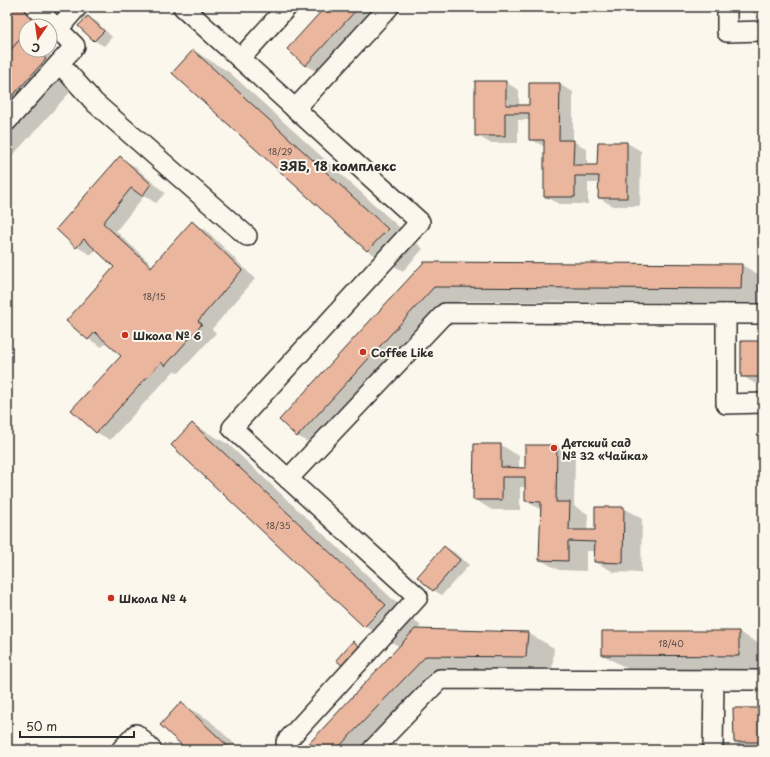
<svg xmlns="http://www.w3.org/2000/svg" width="770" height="757" font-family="'Playpen Sans',sans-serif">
<rect width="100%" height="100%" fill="#fbf7ec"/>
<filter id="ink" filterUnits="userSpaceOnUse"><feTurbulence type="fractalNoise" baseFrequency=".025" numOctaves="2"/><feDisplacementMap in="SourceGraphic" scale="8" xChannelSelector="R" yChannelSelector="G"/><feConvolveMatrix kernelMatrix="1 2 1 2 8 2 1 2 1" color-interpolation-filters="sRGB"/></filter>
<g filter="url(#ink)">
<g fill="#0003">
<polygon points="7,7 29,7 49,26 26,26 26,50 42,50 58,59 81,80 13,155 7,152"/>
<polygon points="60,7 94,7 86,16 97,22 112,37 104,46 95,41 79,26 84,21"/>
<polygon points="327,7 399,7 331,80 305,65"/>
<polygon points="747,7 763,7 763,19 747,9"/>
<polygon points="194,51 229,72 423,249 403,271 368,251 174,73"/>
<polygon points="505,82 519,90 519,106 530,106 559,84 573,92 573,141 587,149 587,166 598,166 599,143 627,143 641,151 640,206 613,206 599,198 600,183 588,183 588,204 559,204 545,196 545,147 530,139 530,120 518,120 518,143 490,143 476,135"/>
<polygon points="120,158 134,166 165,193 156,203 144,196 116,231 153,266 192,222 206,230 255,279 212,329 216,333 179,373 174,371 110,440 96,432 123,356 107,342 102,347 88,339 115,267 96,249 91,255 77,247 57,229"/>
<polygon points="425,263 742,265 763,277 763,303 460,301 323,451 297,436"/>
<polygon points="763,342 763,388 742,376"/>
<polygon points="192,424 228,444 421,626 416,630 528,633 554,648 552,672 452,670 377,750 304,750 400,647 365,626 172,445"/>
<polygon points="475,445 501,445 519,456 519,469 526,469 556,446 575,457 574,506 588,514 587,531 596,531 624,508 642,519 641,573 614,572 595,562 595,551 586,551 586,571 559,570 540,560 541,510 526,501 526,487 520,487 520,510 492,510 474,499"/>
<polygon points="445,547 454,552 469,565 442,595 433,590"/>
<polygon points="739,632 763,646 763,670 630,670 603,655"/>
<polygon points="181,704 208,719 241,750 188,750"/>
<polygon points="763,709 763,750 749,750 735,742"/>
</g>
<g fill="#eab69e" stroke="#2b2b2b">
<polygon points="7,7 23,7 38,21 33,26 26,26 26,34 7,54"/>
<polygon points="325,7 359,7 305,66 287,49"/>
<rect x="746" y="7" width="17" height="3"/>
<polygon points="88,16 104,31 94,41 78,26"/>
<polygon points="22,37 26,41 26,50 36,50 46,59 7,102 7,54"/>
<polygon points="193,50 388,229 367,251 172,73"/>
<polygon points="475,81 506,81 506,105 529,105 529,83 560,83 559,140 574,140 573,165 597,165 598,142 627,142 627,198 598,198 599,176 575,176 575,197 544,197 544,140 529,140 529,113 505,113 505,136 475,136"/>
<polygon points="120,156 151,184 142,196 131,188 103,223 151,267 192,221 242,270 198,321 202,324 165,366 161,362 96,433 71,410 121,356 95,332 88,340 66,321 114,267 84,239 76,248 56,229"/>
<polygon points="424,262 742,264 741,289 434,287 297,437 279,420"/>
<rect x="741" y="341" width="22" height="36"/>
<polygon points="192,423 386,605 364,627 171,445"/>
<polygon points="474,444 501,444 501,467 525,468 525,445 557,445 556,502 570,502 569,530 595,530 595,507 624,507 623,563 594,562 595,542 568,541 568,561 539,560 541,502 525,501 525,477 502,477 502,500 473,500"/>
<polygon points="444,546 460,560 433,591 417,577"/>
<polygon points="415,629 528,632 526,657 426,656 336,750 303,750"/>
<polygon points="602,631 739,631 739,656 602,655"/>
<polygon points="353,641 364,650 346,669 336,660"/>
<polygon points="181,702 232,750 187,750 160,725"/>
<polygon points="733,708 763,708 763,742 734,742"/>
</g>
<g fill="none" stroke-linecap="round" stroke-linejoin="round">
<g stroke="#2b2b2b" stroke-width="22">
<g id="minor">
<polyline points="183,7 420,222 232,428 418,597 286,742"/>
<polyline points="727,7 727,32 763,31"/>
<polyline points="58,29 77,7"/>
<polyline points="240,59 287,7"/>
<polyline points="60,64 95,103 247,236"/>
<polyline points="295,109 389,7"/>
<polyline points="7,121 75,46 35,7"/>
<polyline points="726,314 726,404 763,403"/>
<polyline points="288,479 445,313 763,314"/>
<polyline points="121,750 136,734 152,750"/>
<polyline points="372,750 440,679 763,680"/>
<polyline points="713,750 714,680"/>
</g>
</g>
<use href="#minor" stroke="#fbf7ec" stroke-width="19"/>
</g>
</g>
<g fill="#c8321e" stroke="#fbf7ec" stroke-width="1.5">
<circle cx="125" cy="335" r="4"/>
<circle cx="363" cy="352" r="4"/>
<circle cx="554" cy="448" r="4"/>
<circle cx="111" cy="598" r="4"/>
</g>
<g text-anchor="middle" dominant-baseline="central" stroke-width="4" stroke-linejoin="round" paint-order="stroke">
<g font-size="9" fill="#5b4e48">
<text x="280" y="151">18/29</text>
<text x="154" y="296">18/15</text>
<text x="278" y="525">18/35</text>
<text x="671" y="643">18/40</text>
</g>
<g font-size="11" font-weight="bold" fill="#2b2b2b" stroke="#fbf7ec" text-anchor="start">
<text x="133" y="335">Школа № 6</text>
<text x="371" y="352">Coffee Like</text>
<text x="562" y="442">Детский сад<tspan x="562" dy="13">№ 32 «Чайка»</tspan></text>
<text x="119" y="598">Школа № 4</text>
</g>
<g font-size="13" font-weight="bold" fill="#2b2b2b" stroke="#fbf7ec">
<text x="338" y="165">ЗЯБ, 18 комплекс</text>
</g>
</g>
<rect width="770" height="757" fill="none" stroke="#fbf7ec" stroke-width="24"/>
<rect x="12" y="12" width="746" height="733" fill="none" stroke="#2b2b2b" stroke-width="1.5" filter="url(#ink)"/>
<g transform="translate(38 38) rotate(193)"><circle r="19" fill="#fbf7ec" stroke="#a8a59f"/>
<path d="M0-3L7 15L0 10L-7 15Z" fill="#c8321e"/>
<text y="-6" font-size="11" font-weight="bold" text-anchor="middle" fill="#2b2b2b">С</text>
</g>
<path d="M20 731v6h114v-6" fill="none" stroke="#2b2b2b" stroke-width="2"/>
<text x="26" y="731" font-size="12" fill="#2b2b2b" stroke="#fbf7ec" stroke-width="3" paint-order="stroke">50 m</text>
</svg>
